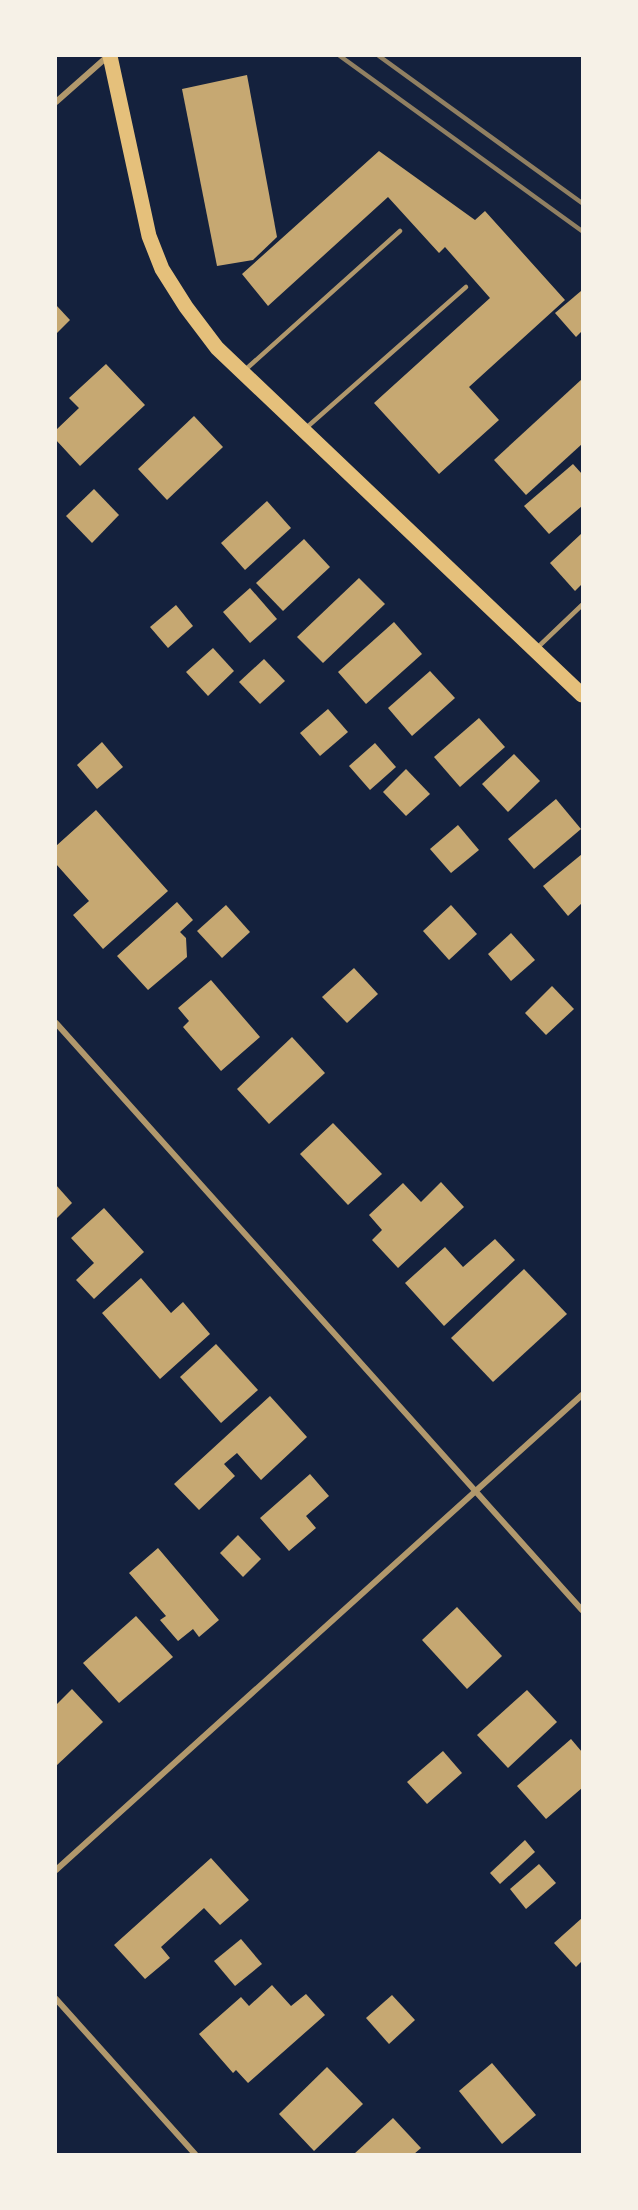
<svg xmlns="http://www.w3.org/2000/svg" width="638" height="2210" font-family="'Exo 2',sans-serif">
<rect width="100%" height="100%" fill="#14213d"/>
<g fill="#c6a872">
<polygon points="247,75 277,237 253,260 217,266 182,89"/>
<polygon points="379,151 475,220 485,211 565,300 469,387 499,420 439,474 374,403 490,298 445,247 439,253 388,197 268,306 242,274"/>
<polygon points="581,291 582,294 582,331 576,337 555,313"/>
<polygon points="56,305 70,320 56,334"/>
<polygon points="106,364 145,405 80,466 56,440 56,430 79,408 69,398"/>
<polygon points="582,379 582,444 526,495 494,460"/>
<polygon points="194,416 223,447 167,500 138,469"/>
<polygon points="573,464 582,474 582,506 549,534 524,506"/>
<polygon points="94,489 119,515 92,543 66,516"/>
<polygon points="267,501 291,528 245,570 221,543"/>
<polygon points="582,533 582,584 575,591 550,563"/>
<polygon points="304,539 330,567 283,611 256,583"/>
<polygon points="359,578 385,604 323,663 297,637"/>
<polygon points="250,588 277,619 250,643 223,612"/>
<polygon points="176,605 193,626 168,648 150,627"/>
<polygon points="394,622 422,654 366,704 338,672"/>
<polygon points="213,648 234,671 208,696 186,672"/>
<polygon points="264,659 285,681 260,704 239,682"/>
<polygon points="430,671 455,698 412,736 388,708"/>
<polygon points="328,709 348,732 320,756 300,733"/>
<polygon points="479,718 505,747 460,787 434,757"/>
<polygon points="102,742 123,767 97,789 77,765"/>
<polygon points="375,743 396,767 370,790 349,766"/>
<polygon points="514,754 540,781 508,812 482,784"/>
<polygon points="406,769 430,794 406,816 383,792"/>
<polygon points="556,799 581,829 534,869 508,839"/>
<polygon points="96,810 168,891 103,949 73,915 89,901 56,864 56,846"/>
<polygon points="458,825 479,850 451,873 430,849"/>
<polygon points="582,854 582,903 568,916 543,886"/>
<polygon points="177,902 193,920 180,932 186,938 187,957 148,990 117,956"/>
<polygon points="226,905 250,932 222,958 197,931"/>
<polygon points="451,905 477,934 449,960 423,931"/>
<polygon points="511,933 535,960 511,981 488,954"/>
<polygon points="354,968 378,994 347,1023 322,997"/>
<polygon points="211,980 260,1037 221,1071 183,1027 189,1021 178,1008"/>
<polygon points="552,986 574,1009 546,1035 525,1013"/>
<polygon points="292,1037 325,1073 269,1124 237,1089"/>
<polygon points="333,1123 382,1174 348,1205 300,1154"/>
<polygon points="441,1182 464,1207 398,1268 372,1240 382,1230 369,1215 403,1183 421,1202"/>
<polygon points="56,1185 72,1203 56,1219"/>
<polygon points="104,1208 144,1252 94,1299 76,1280 94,1263 71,1238"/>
<polygon points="495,1239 515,1260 444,1326 405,1283 445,1247 463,1267"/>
<polygon points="524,1269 567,1314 493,1382 451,1338"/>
<polygon points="141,1278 171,1313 183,1302 210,1334 160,1379 102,1313"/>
<polygon points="216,1344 258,1390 221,1423 180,1377"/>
<polygon points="270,1396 307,1437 261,1480 237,1453 224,1464 235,1476 199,1510 174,1484"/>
<polygon points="310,1474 329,1496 306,1516 316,1528 289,1551 260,1518"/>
<polygon points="238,1535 261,1559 243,1577 220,1553"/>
<polygon points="158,1548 219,1620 199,1637 193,1629 178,1641 160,1620 166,1616 129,1573"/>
<polygon points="457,1607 502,1656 467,1689 422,1640"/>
<polygon points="136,1616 173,1657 119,1703 83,1663"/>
<polygon points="72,1689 103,1722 56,1766 56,1705"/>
<polygon points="527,1690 557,1722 508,1768 477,1735"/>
<polygon points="571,1739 582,1752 582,1788 546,1819 517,1786"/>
<polygon points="443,1751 462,1773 427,1804 407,1782"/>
<polygon points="525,1840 535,1852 500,1884 490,1873"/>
<polygon points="211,1858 249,1900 220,1925 204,1908 161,1947 170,1958 145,1979 114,1945"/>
<polygon points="539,1864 556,1883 526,1909 510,1889"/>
<polygon points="582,1918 582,1961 576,1967 554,1943"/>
<polygon points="241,1939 262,1964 235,1986 214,1961"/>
<polygon points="272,1985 291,2006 306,1994 325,2015 248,2083 236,2070 233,2073 199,2034 241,1997 249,2006"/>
<polygon points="392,1995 415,2020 389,2044 366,2018"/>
<polygon points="492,2063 536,2115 502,2144 459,2091"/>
<polygon points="327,2067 363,2104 314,2151 279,2114"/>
<polygon points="393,2118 421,2148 414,2154 354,2154"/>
</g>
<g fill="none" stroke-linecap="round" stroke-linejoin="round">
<g stroke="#b1986c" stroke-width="4.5">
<polyline points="245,370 400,231"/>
<polyline points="306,428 466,287"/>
<polyline points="537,648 582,605"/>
</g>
<g stroke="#b1986c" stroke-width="6">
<polyline points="56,102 108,56"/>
<polyline points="56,1023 582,1610"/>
<polyline points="56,1870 582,1395"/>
<polyline points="56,1999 195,2154"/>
</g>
<polyline stroke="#e5c07b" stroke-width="15" points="110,56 149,236 162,269 186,307 217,348 582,695"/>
<g stroke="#918062" stroke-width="4.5">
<polyline points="340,56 582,231"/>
<polyline points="379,56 582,203"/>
</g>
</g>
<rect width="638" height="2210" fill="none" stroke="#f6f1e7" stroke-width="114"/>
</svg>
